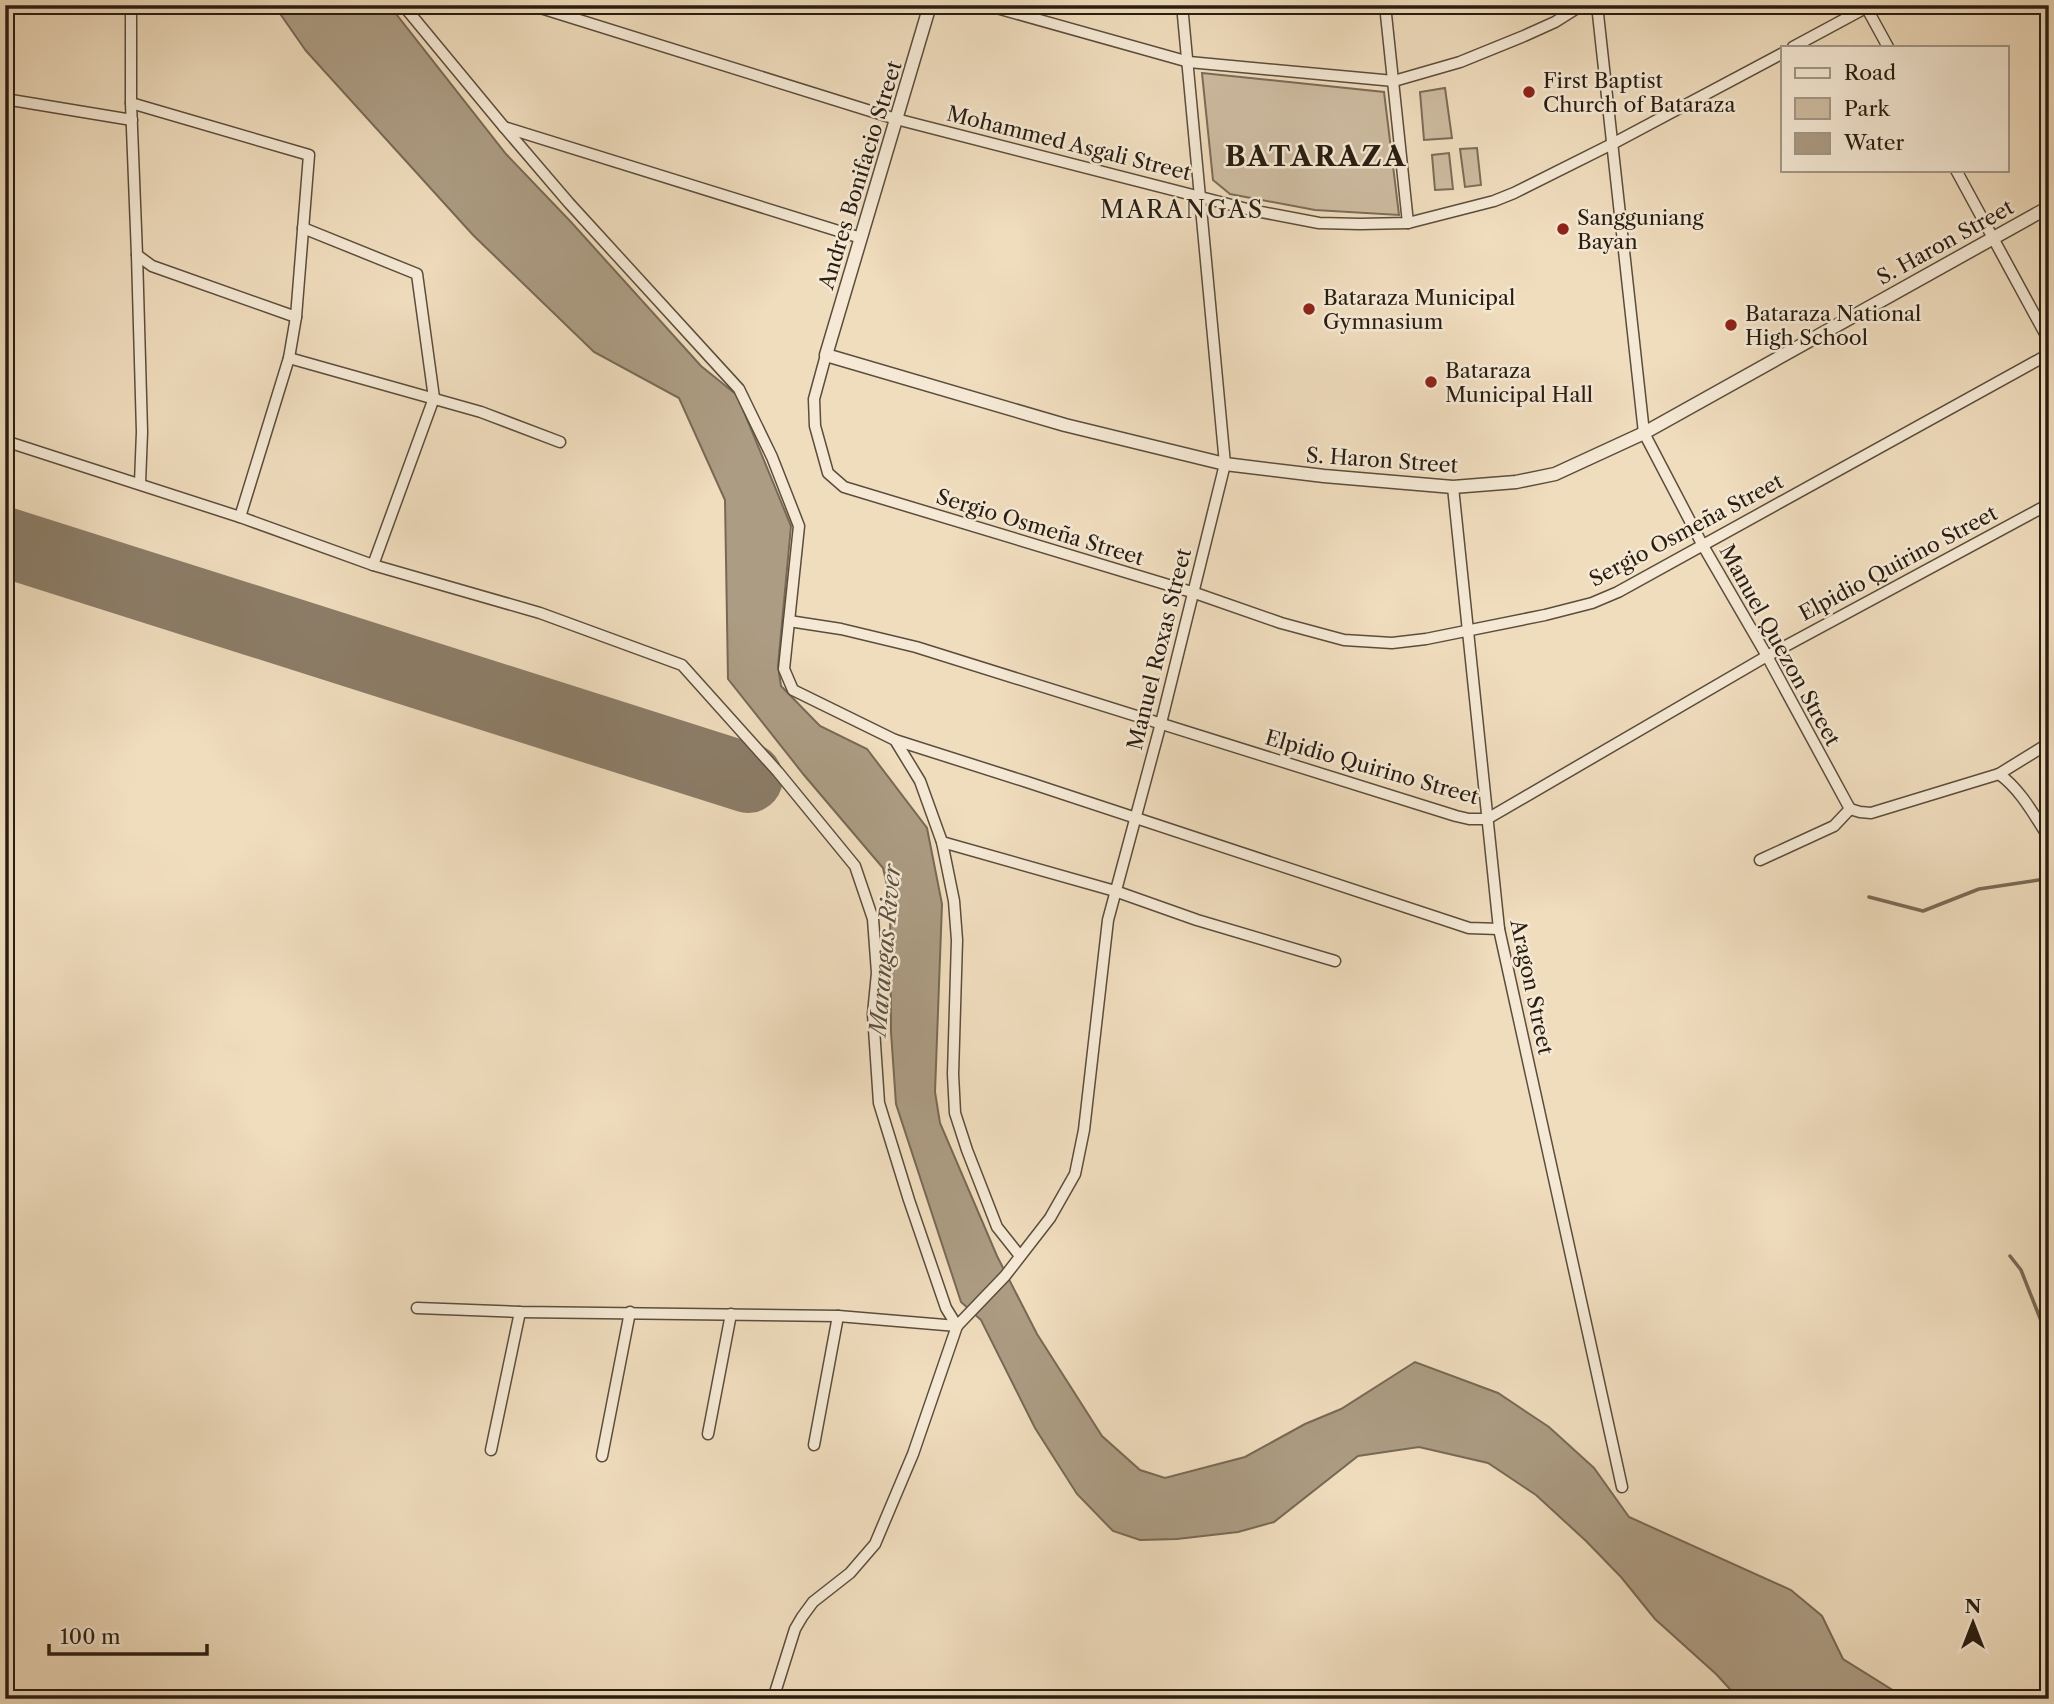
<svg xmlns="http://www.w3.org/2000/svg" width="2054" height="1704" font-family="'Libre Caslon Text',serif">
<rect width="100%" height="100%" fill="#f0ddbe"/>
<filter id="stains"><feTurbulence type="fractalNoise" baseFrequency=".00286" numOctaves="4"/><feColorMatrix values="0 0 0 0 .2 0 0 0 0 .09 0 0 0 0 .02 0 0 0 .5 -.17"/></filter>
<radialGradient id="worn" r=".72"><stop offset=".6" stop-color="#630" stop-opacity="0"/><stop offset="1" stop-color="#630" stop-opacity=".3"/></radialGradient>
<g fill="#cebca1" stroke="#7c6c59" stroke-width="2">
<polygon points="1202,73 1384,92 1399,215 1315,210 1230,194 1213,180"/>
<polygon points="1445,88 1452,138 1424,140 1420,92"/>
<polygon points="1477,148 1481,185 1465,187 1460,149"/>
<polygon points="1449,153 1453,189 1435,190 1432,155"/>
</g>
<polygon fill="#ac9c83" stroke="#786955" stroke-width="2" points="274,5 389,5 506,154 571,222 701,366 737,395 791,526 778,666 781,686 820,726 867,749 927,828 942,904 935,1092 940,1123 997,1256 1037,1334 1102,1436 1140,1470 1165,1478 1245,1457 1305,1424 1341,1409 1415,1362 1498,1393 1549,1427 1594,1468 1629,1517 1791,1590 1822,1616 1843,1659 1907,1699 1739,1699 1716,1674 1655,1619 1621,1577 1586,1541 1536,1495 1488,1463 1419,1447 1358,1456 1274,1522 1238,1532 1177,1539 1140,1540 1113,1531 1077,1494 1035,1428 981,1320 961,1302 896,1104 891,1032 890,898 883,868 804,775 728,679 725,500 679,398 594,352 473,235 306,51"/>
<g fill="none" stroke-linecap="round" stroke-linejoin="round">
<g stroke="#786955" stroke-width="3.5">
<polyline points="1869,897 1923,911 1979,889 2045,879 2049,884"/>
<polyline points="2010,1256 2021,1270 2049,1341"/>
</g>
<polyline stroke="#8c7d68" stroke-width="70" points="5,542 748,778"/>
<g stroke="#5b4d3c" stroke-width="13">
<g id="minor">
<polyline points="131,5 131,103 137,255 152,266 296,317"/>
<polyline points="403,5 504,127 861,238"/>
<polyline points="531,5 896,119 1251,210 1319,223 1360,224 1408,223 1494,201 1514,193 1614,143 1783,53"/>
<polyline points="986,5 1189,62 1394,81 1460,62 1524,36 1555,22 1582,5"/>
<polyline points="1385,5 1408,223"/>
<polyline points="1597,5 1644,433 1702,544 1767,656 1850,809"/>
<polyline points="1865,5 1888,47"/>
<polyline points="1793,47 1871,5"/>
<polyline points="5,99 132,120"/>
<polyline points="131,103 309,155 296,317 289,358 240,517"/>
<polyline points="504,127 569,203 739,389 772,457 799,526 784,669 793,690 895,740 920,781 942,842 954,901 957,940 953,1074 955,1113 967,1150 997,1227 1020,1256"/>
<polyline points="1956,170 2049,341"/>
<polyline points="303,228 417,274 434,398 373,565"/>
<polyline points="137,255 142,432 140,483"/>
<polyline points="826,355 814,399 815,426 828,473 844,487 1195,593 1281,623 1344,640 1392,643 1426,639 1545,615 1592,603 1618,592 2049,354"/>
<polyline points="289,358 481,412 560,442"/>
<polyline points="5,441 240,517 373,565 540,613 682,665 778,772 855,866 873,919 877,973 873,1014 879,1103 909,1200 946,1308 957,1326"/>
<polyline points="1453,487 1499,929 1622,1487"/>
<polyline points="789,621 841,629 916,647 1456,816 1469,819 1487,819 1767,656 2049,504"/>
<polyline points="895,740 1027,782 1469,928 1499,929"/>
<path d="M1999 774C2021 790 2034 815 2049 838"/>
<polyline points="1850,809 1860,812 1871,813 1999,774 2049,743"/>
<polyline points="942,842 1115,891 1197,920 1335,961"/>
<polyline points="1760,860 1834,826 1850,809"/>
<polyline points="417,1308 520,1312 838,1316 957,1326"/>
<polyline points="708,1434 731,1314"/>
<polyline points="814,1445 838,1316"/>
<polyline points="491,1450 520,1312"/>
<polyline points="602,1456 630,1312"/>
<polyline points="773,1699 795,1629 802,1617 813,1602 850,1573 875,1544 913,1454 957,1326 1005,1276 1050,1218 1075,1174 1084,1130 1108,920 1161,723 1225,464 1182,5"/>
</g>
</g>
<g stroke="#5b4d3c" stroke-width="15">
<polyline id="tertiary" points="930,5 826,355 1065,425 1225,464 1324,476 1453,487 1516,482 1555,474 1644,433 2049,207"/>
</g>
<use href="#minor" stroke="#f5e9d5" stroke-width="10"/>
<use href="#tertiary" stroke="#f5e9d5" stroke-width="12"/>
</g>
<g fill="#8f2418" stroke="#f5e9d5" stroke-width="2.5">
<circle cx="1529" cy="92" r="7"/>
<circle cx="1563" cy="229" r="7"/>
<circle cx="1309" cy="309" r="7"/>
<circle cx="1731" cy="325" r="7"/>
<circle cx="1431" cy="382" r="7"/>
</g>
<g text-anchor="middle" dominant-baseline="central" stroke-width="5" stroke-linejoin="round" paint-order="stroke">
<g font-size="21" fill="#291d11" stroke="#f5e9d5" text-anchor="start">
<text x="1543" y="80">First Baptist<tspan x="1543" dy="24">Church of Bataraza</tspan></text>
<text x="1577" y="217">Sangguniang<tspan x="1577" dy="24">Bayan</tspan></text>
<text x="1323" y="297">Bataraza Municipal<tspan x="1323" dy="24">Gymnasium</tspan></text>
<text x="1745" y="313">Bataraza National<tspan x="1745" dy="24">High School</tspan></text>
<text x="1445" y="370">Bataraza<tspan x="1445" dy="24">Municipal Hall</tspan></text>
</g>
<g font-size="21" fill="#291d11" stroke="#f5e9d5">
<text transform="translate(1069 143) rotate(14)">Mohammed Asgali Street</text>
<text transform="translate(860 175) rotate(-73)">Andres Bonifacio Street</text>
<text transform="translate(1945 242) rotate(-29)">S. Haron Street</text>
<text transform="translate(1382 460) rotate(4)">S. Haron Street</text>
<text transform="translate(1040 527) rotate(17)">Sergio Osmeña Street</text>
<text transform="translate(1686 530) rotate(-28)">Sergio Osmeña Street</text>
<text transform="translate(1898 563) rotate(-28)">Elpidio Quirino Street</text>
<text transform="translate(1780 645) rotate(61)">Manuel Quezon Street</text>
<text transform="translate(1159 649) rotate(-76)">Manuel Roxas Street</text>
<text transform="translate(1372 767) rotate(16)">Elpidio Quirino Street</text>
<text transform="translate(1532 987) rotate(78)">Aragon Street</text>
</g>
<g font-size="23" font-style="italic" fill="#5d503f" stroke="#f5e9d5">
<text transform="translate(885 950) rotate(-85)">Marangas River</text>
</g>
<g font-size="24" letter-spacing="2" fill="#291d11" stroke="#f5e9d5">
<text x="1182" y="209">MARANGAS</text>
</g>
<g font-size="28" font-weight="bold" letter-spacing="2" fill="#291d11" stroke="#f5e9d5">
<text x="1316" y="156">BATARAZA</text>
</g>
</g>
<rect width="2054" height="1704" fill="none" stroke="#f0ddbe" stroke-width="28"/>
<rect x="7" y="7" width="2040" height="1690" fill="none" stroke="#291d11" stroke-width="3.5"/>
<rect x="14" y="14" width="2026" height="1676" fill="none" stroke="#291d11" stroke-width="2"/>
<rect x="1781" y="46" width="228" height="126" fill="#f5e9d5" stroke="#a39787" stroke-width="2"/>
<rect x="1795" y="68" width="35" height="10" fill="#f5e9d5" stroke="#a39787" stroke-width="2"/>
<text x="1844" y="80" font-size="21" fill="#291d11">Road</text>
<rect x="1795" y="98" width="35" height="21" fill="#cebca1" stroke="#a39787" stroke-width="2"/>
<text x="1844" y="116" font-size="21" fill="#291d11">Park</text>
<rect x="1795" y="133" width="35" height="21" fill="#ac9c83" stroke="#a39787" stroke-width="2"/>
<text x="1844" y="150" font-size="21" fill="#291d11">Water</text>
<g transform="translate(1973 1623)" stroke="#f5e9d5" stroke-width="5" paint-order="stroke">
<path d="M0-5L12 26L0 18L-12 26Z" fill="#291d11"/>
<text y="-10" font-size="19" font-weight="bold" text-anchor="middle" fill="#291d11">N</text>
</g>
<path d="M49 1644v10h158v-10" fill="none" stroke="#291d11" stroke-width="3.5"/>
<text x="60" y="1644" font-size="21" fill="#291d11" stroke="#f5e9d5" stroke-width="5" paint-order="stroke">100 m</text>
<rect width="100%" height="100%" filter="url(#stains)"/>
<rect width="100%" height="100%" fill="url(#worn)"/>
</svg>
